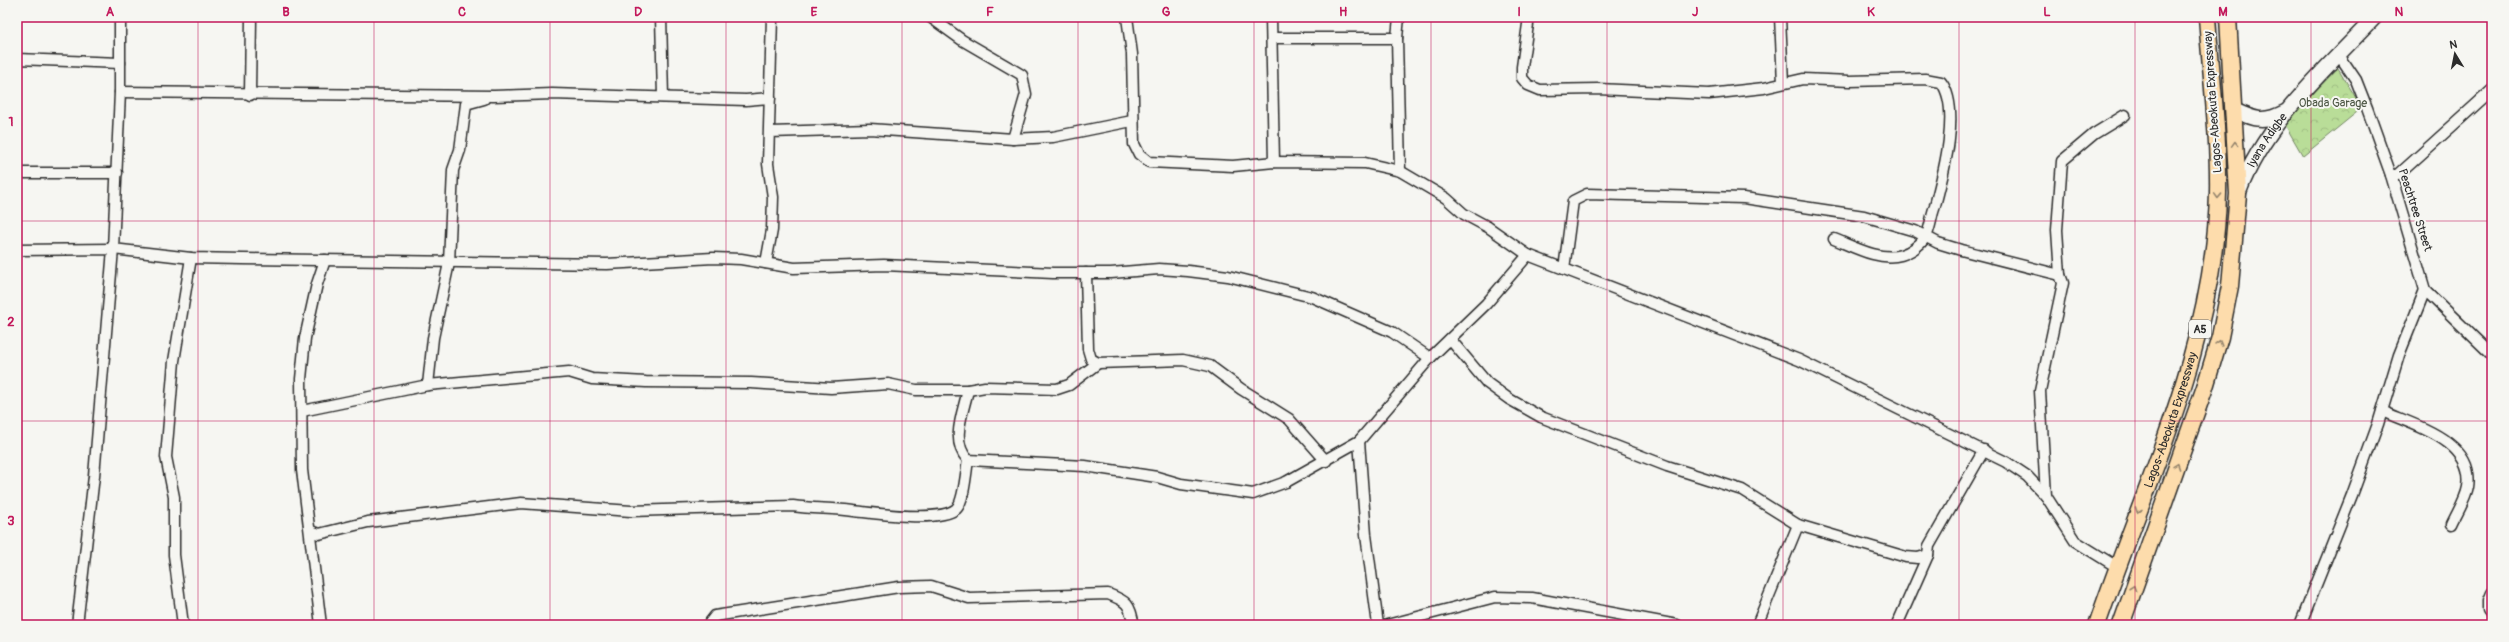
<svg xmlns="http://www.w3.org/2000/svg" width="2509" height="642" font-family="Pangolin,sans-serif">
<defs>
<pattern id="park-crowns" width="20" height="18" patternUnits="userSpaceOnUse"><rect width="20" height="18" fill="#b9dd98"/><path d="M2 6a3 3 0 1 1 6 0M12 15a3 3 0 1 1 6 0" fill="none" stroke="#9fbe83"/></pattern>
</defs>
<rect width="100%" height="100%" fill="#f6f6f2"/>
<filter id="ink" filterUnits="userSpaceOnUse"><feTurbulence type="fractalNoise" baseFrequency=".025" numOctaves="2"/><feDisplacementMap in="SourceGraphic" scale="8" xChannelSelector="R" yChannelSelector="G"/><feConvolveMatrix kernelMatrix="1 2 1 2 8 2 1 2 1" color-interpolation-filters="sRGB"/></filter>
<g filter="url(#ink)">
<polygon fill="url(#park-crowns)" stroke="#728462" points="2338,68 2362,108 2303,156 2284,123"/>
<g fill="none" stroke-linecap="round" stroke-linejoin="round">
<g stroke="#2b2b2b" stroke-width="13">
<g id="minor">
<polyline points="120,17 120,92 113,249 191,258 242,259 607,264 713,258 741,259 794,268 884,265 1053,273 1111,273 1159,269 1188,271 1228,276 1312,297 1392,332 1430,358"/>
<polyline points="661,17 663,97"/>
<polyline points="930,17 962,40 1022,75 1026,94 1013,139"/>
<polyline points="1127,17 1132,54 1134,144 1139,154 1149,162 1233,166 1274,162 1365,163 1400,171 1446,198 1464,214 1488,227 1528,255 1799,360 2006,462 2027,476 2046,496 2075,541 2117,567"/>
<polyline points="1271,17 1274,162"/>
<polyline points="1399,17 1397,38 1400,171"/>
<path d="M1529 17 1522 67V78L1528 85 1540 90 1598 89 1709 94 1764 88 1803 79 1850 81 1925 79 1941 82C1962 109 1942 179 1934 209 1931 217 1930 231 1925 238 1919 246 1911 252 1901 255 1879 261 1854 247 1834 239"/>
<polyline points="1780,17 1783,83"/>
<polyline points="1273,38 1397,38"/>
<polyline points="2339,55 2356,80 2367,108 2391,175 2425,290 2492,355"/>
<polyline points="17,59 120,63"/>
<polyline points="120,92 494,96 552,94 746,100 770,98"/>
<polyline points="250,95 251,17"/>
<polyline points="770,132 870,129 1013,139 1053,137 1132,121"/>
<polyline points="17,173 117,173"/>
<polyline points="2391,175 2398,175 2492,90"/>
<polyline points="17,250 113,249 94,476 77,625"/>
<polyline points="766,263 772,230 773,197 768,164 772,17"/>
<polyline points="1564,269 1573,201 1587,194 1744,198 1864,216 1915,231 1938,243 1961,250 2060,275 2063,283 2040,391 2046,496"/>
<polyline points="1086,273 1088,349 1091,359 1098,363 1183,360 1210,366 1241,389 1289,419 1326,461"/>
<polyline points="2060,275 2057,230 2062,161 2094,134 2125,115"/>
<polyline points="1450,339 1487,383 1509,399 1541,417 1667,466 1742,490 1798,525 1906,557 1918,558 1928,555 1929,546 1984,450"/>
<polyline points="428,385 433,338 449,263 453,170 460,150 466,104 484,99"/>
<polyline points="968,390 985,387 1057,389 1069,385 1098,363"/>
<path d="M302 411 428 385 569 372 592 379 646 382 751 383 831 388 888 384 916 390H968C963 413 950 441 968 460L1085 466 1157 477 1181 484 1253 494 1286 482 1359 441 1430 358 1486 304 1528 255"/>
<path d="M2382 411C2415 426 2475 441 2468 487 2466 499 2457 513 2452 524"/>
<polyline points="1359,441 1366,535 1378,625"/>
<path d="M311 531 319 534 368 522 521 503 631 511 793 506C813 509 833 508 854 511 874 513 939 523 956 509 964 502 966 472 968 460"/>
<polyline points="2492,593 2489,600 2489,609 2492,613"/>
<polyline points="183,625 174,555 174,497 166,457 174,361 191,258"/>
<polyline points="321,625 302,470 301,379 305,338 317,284 325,260"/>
<path d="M708 625 715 616 899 587 931 586 969 598 1108 594C1129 602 1129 604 1134 625"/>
<polyline points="1387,625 1495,597 1532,598 1677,625"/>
<polyline points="1757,625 1798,525"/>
<polyline points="1897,625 1928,555"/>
<polyline points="2300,625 2352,495 2378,424 2399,355 2425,290"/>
</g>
</g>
<g stroke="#2b2b2b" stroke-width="17">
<g id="secondary">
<path d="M2234 110C2255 120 2264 123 2285 112"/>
<path id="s1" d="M2239 192C2265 122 2325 70 2375 17"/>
</g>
</g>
<g stroke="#2b2b2b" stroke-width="19">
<g id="trunk">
<path id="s2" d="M2097 625C2145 484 2215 344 2218 193 2219 135 2211 75 2207 17"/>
<polyline points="2121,625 2205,387 2220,337 2230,286 2238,194 2228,17"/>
</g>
</g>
<use href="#minor" stroke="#f6f6f2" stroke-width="10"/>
<use href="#secondary" stroke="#f6f6f2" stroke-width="14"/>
<use href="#trunk" stroke="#fddcac" stroke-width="16"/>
</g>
<defs><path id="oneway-chevron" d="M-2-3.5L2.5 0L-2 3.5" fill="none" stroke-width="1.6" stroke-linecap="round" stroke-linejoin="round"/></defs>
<g stroke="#94846c">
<use href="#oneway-chevron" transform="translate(2235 144) rotate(-92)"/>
<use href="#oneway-chevron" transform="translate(2218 196) rotate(92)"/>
<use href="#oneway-chevron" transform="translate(2219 343) rotate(-74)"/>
<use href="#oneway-chevron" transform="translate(2177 466) rotate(-70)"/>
<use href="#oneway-chevron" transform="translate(2138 510) rotate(110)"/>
<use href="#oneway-chevron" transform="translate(2133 588) rotate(-71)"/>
</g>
</g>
<path fill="none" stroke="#c2185b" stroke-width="1" stroke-opacity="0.55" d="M198 17V625M374 17V625M550 17V625M726 17V625M902 17V625M1078 17V625M1254 17V625M1431 17V625M1607 17V625M1783 17V625M1959 17V625M2135 17V625M2311 17V625M17 221H2492M17 421H2492"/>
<g text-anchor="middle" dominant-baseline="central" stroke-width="4" stroke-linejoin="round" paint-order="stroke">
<rect fill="#f6f6f2" stroke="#686867" stroke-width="1" x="2189" y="320" width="22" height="18" rx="3"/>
<g font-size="11" font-weight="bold" fill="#2b2b2b">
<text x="2200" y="329">A5</text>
</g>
<g font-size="12" fill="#2b2b2b" stroke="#f6f6f2">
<text transform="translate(2213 102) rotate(-94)">Lagos-Abeokuta Expressway</text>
<text stroke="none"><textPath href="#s1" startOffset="59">Iyana Adigbe</textPath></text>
<text transform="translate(2415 210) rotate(72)">Peachtree Street</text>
<text stroke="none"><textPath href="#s2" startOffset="218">Lagos-Abeokuta Expressway</textPath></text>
</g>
<g font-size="12" fill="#4e5846" stroke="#f6f6f2">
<text x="2333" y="103">Obada Garage</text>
</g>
</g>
<rect width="2509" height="642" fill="none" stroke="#f6f6f2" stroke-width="44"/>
<g transform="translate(2455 54) rotate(350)" stroke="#f6f6f2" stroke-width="3" paint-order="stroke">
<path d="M0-3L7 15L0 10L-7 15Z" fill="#2b2b2b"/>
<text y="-6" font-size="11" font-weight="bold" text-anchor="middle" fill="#2b2b2b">N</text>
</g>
<rect x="22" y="22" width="2465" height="598" fill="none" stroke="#c2185b" stroke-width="1.5"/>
<g font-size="13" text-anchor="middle" font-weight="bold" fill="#c2185b">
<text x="110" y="16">A</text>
<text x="286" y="16">B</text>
<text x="462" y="16">C</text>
<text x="638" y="16">D</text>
<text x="814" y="16">E</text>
<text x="990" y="16">F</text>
<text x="1166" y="16">G</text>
<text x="1343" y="16">H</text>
<text x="1519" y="16">I</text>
<text x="1695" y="16">J</text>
<text x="1871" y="16">K</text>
<text x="2047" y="16">L</text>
<text x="2223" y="16">M</text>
<text x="2399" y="16">N</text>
<text x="11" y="126">1</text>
<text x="11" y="326">2</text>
<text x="11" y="525">3</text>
</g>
</svg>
